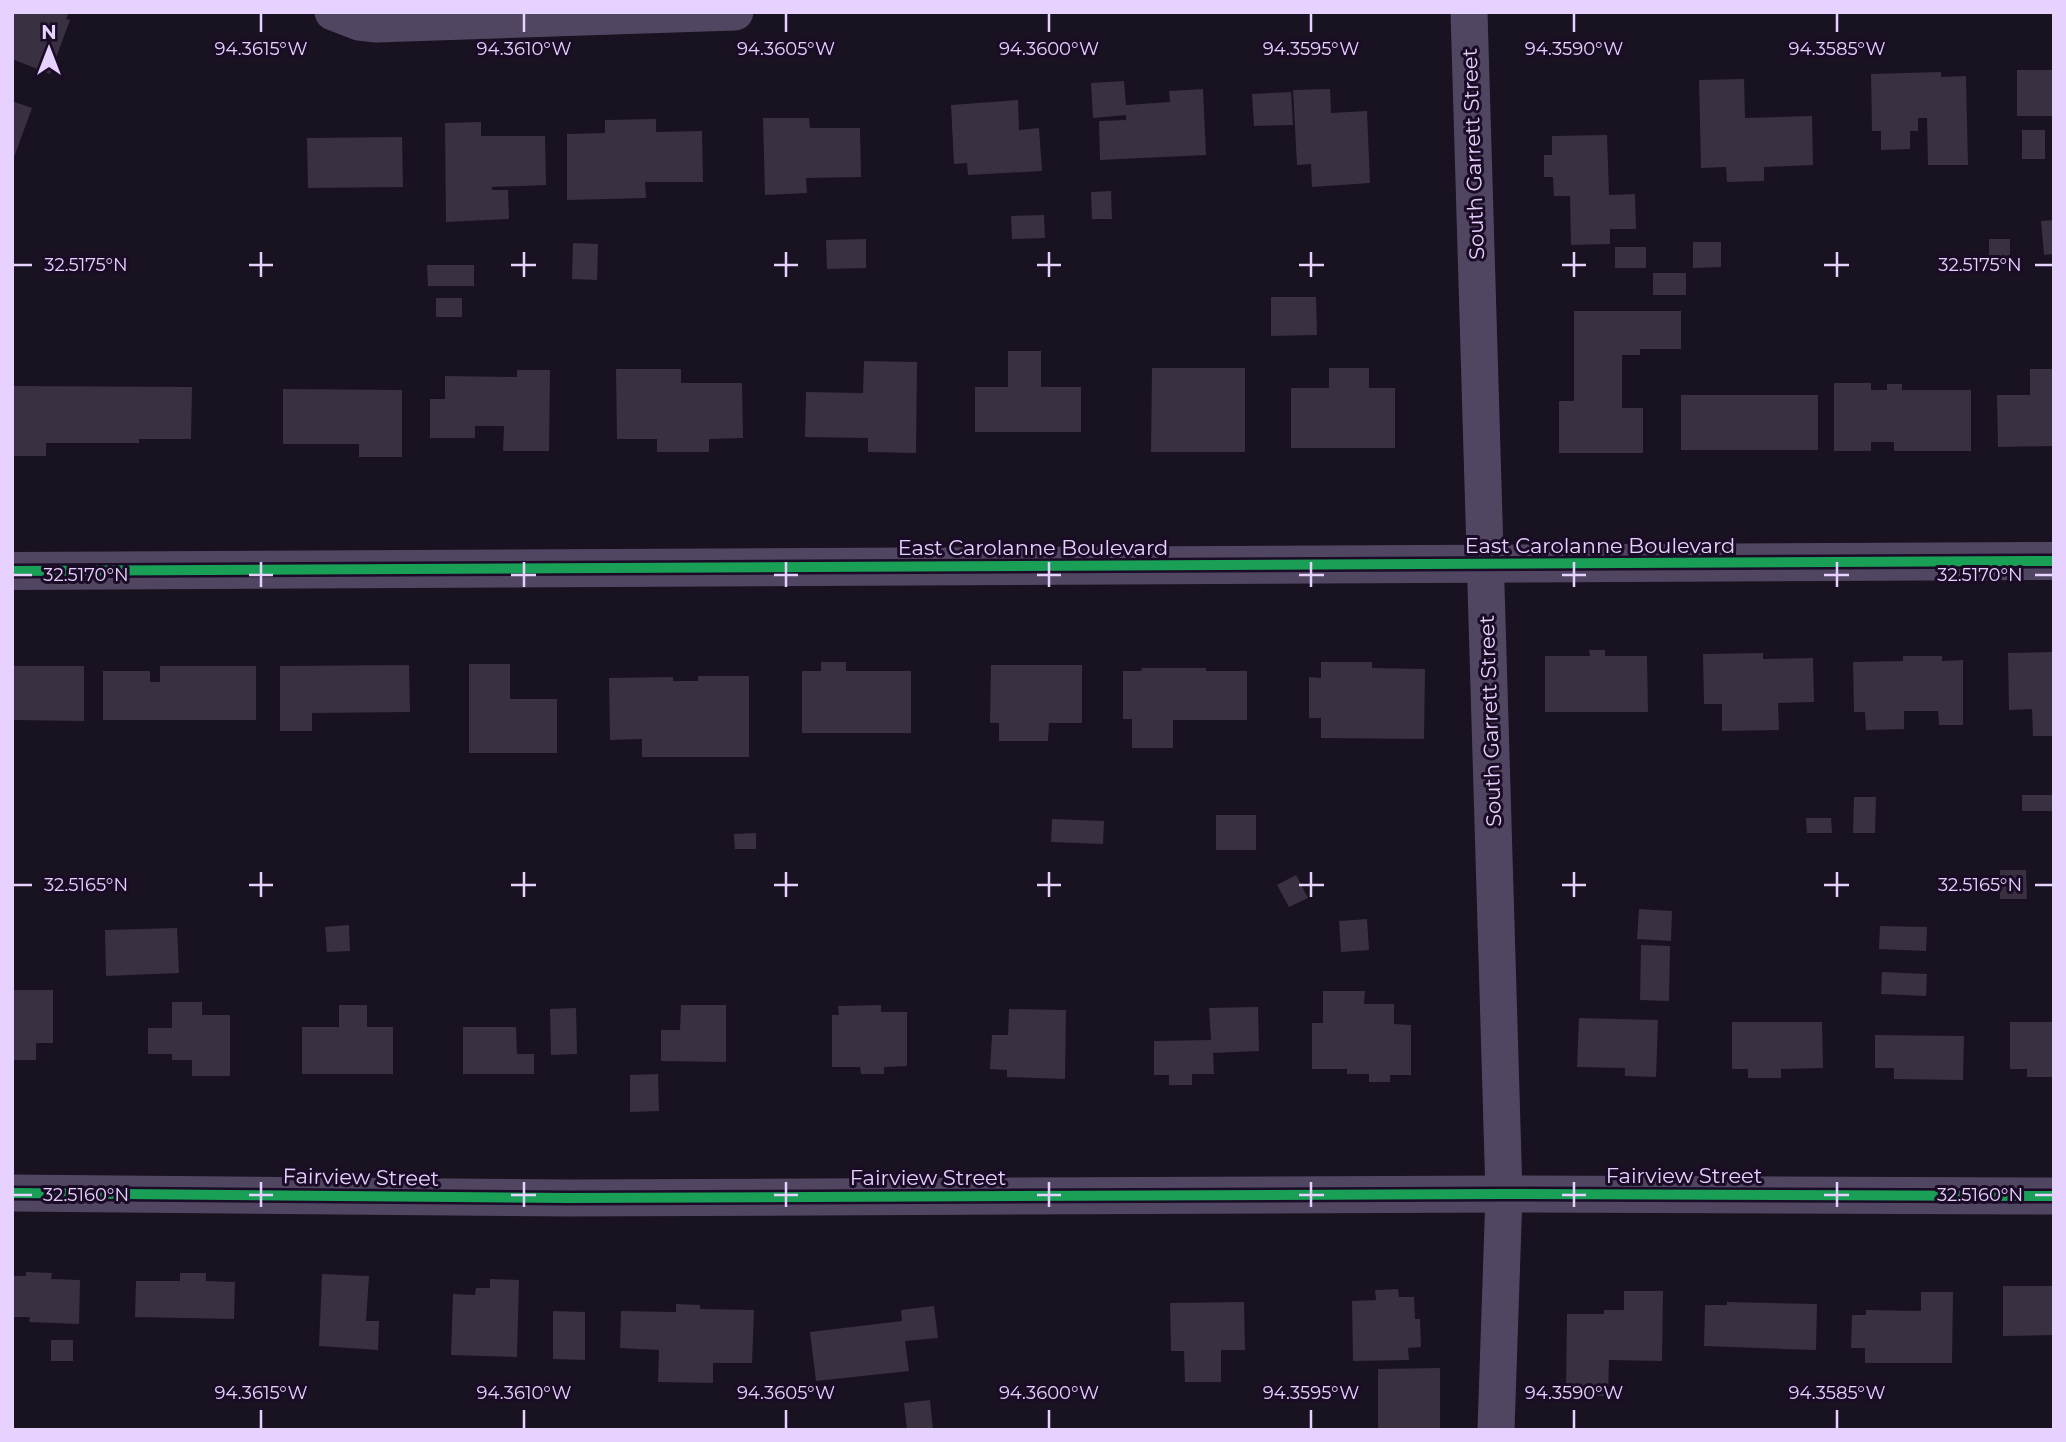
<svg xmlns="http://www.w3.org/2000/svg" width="2066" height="1442" font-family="Montserrat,sans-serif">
<rect width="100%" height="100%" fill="#191220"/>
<g fill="#393042">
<polygon points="12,12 69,12 66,19 70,20 50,74 12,59"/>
<rect x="2017" y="70" width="37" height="46"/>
<polygon points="1941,72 1941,77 1966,76 1968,165 1928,165 1927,118 1918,118 1918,131 1910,131 1910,149 1881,150 1881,131 1872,131 1871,74"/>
<polygon points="1744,79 1745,118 1812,116 1813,165 1764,167 1764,181 1727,182 1726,167 1701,168 1699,80"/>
<polygon points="1124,81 1126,105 1170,102 1169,91 1203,89 1206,155 1100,160 1099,121 1126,120 1126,115 1093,118 1091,83"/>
<polygon points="1330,89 1331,113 1367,111 1370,183 1312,187 1311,164 1297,165 1293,90"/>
<polygon points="1291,92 1293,125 1254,126 1252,94"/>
<polygon points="1018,100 1019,130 1039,128 1042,171 968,175 967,163 954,164 951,105"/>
<polygon points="12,101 32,108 13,160 12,160"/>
<polygon points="763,118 809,118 810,128 860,128 861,177 806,178 807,193 765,195"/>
<polygon points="656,119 656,132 702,131 703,182 645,182 646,198 567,200 567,134 605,133 605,120"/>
<polygon points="481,122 481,136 545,136 546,185 492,187 492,190 508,190 509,219 446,222 445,123"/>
<rect x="2022" y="130" width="23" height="29"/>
<polygon points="1607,135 1609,195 1635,194 1636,229 1610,229 1610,244 1571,245 1570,196 1554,196 1553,177 1544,177 1544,155 1552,155 1552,136"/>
<polygon points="402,137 403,187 308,188 307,138"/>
<polygon points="1111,191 1112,219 1092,219 1091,192"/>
<polygon points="1044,215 1045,238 1012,239 1011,216"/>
<polygon points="2054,220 2054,254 2044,255 2041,221"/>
<polygon points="866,239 866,268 827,269 826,240"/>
<rect x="1989" y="239" width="21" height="19"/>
<polygon points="1693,242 1721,242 1721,267 1693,268"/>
<polygon points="573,243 598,244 597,280 572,279"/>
<rect x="1615" y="247" width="31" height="21"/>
<polygon points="427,265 474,265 474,286 428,286"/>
<rect x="1653" y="273" width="33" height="22"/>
<polygon points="1271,297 1316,297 1317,335 1271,336"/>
<rect x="436" y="298" width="26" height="19"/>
<polygon points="1574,311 1681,311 1681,349 1640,349 1640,355 1622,355 1622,408 1643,408 1643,453 1559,453 1559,401 1574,401"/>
<polygon points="1008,351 1041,351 1041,387 1081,387 1081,432 975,432 975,387 1008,387"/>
<polygon points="864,361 917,362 916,453 868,452 868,438 805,437 806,392 863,393"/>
<polygon points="1152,368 1245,368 1245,452 1151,452"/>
<polygon points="1329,368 1369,368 1369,388 1395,388 1395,448 1291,448 1291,388 1329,388"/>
<polygon points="616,369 681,369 681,383 742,383 743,438 709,439 709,452 657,452 657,439 617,439"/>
<polygon points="2030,369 2054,369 2054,446 1998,447 1997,395 2030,395"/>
<polygon points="517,370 550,370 549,451 503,451 504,426 475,426 475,438 430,438 430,399 445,399 445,376 517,377"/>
<polygon points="1834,383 1871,383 1871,390 1887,390 1887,384 1902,384 1902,390 1971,390 1971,451 1894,451 1894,442 1871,442 1871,451 1834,451"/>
<polygon points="12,386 192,387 191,439 139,439 139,443 46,443 46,456 12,456"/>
<polygon points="283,389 402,390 402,457 359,457 359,444 283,444"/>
<rect x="1681" y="395" width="137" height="55"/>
<polygon points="1589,650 1605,650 1605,656 1647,656 1648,712 1545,712 1545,656 1590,656"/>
<polygon points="2054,652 2054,736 2033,736 2032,709 2009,710 2008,653"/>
<polygon points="1763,653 1763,659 1813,658 1814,702 1778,703 1779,730 1722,731 1722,704 1704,704 1703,654"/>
<polygon points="1903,656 1942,656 1942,661 1963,660 1963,725 1939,725 1938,711 1904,711 1904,729 1866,730 1865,712 1854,712 1853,662 1903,661"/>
<polygon points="821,662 846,662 846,671 911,671 911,733 802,733 802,671 821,671"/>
<polygon points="1321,662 1372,662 1372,668 1425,669 1424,739 1321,738 1321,718 1309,718 1309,677 1321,678"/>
<polygon points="469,664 510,664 510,699 557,699 557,753 469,753"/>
<polygon points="409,665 410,712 312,713 312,731 280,731 280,666"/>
<polygon points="991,665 1082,665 1082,723 1049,723 1048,741 999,741 999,723 990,723"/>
<polygon points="12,666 84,666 84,721 12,720"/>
<polygon points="160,666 256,666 256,720 103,720 103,671 150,671 150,682 160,682"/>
<polygon points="1142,668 1206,668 1206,671 1247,671 1247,720 1173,720 1173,748 1132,748 1132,719 1123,719 1123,671 1141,671"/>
<polygon points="698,676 749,676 749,757 642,757 642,739 610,740 609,678 673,677 673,681 698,681"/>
<rect x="2022" y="795" width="32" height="16"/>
<polygon points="1854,797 1876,797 1875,833 1853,833"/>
<rect x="1216" y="815" width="40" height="35"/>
<polygon points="1806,818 1831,818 1832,833 1807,833"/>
<polygon points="1052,819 1104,821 1103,844 1051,842"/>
<polygon points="756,833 756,849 735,849 734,834"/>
<polygon points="2000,870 2026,870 2027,899 2000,899"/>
<polygon points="1296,875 1308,898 1289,907 1277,885"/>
<polygon points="1639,909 1672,911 1671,941 1637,939"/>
<polygon points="1367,919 1369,950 1341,952 1339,921"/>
<polygon points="349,925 350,951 327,952 325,927"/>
<polygon points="1880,926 1927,927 1926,951 1879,949"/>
<polygon points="177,928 179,973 106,976 105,930"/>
<polygon points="1641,945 1670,946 1669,1001 1640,1000"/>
<polygon points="1882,972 1927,974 1926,996 1881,994"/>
<polygon points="12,990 53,990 53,1043 36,1043 36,1060 12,1060"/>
<polygon points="1323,991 1365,991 1364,1004 1394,1004 1394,1024 1411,1025 1411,1075 1390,1075 1390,1082 1369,1082 1369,1074 1347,1074 1347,1069 1312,1069 1312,1023 1323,1023"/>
<polygon points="172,1002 202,1002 202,1015 230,1015 230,1076 192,1076 192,1060 172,1060 172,1054 148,1054 148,1028 172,1028"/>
<polygon points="339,1005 367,1005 367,1027 393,1027 393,1074 302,1074 302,1027 339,1027"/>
<polygon points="681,1005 726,1005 726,1062 661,1061 661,1030 680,1030"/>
<polygon points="881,1005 881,1012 907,1012 907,1066 884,1067 884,1074 861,1074 860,1067 832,1067 832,1015 839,1015 838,1006"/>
<polygon points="1258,1007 1259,1051 1213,1053 1214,1074 1192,1074 1192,1085 1169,1085 1169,1075 1154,1075 1154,1041 1211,1040 1209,1008"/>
<polygon points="576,1008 577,1054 551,1055 550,1009"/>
<polygon points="1009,1009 1066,1010 1065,1079 1007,1077 1007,1070 990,1069 992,1035 1008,1035"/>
<polygon points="1579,1018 1658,1020 1656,1077 1625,1076 1625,1068 1577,1067"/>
<polygon points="1732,1022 1822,1022 1823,1068 1781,1069 1781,1078 1748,1078 1748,1069 1732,1069"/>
<polygon points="2010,1022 2054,1022 2054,1077 2027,1077 2027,1069 2010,1069"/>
<polygon points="463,1027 516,1027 517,1054 534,1054 534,1074 463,1074"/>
<polygon points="1875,1035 1964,1036 1963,1080 1894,1079 1894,1068 1875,1068"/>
<polygon points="658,1074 659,1111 630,1112 630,1075"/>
<polygon points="26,1272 52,1273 51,1279 80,1280 79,1324 29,1322 30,1317 12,1317 13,1276 26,1276"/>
<polygon points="180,1273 206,1273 206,1281 235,1282 234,1319 135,1317 136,1281 180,1281"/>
<polygon points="322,1274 369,1276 366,1321 379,1321 378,1350 319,1346"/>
<polygon points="490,1279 519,1280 517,1357 451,1355 453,1294 475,1295 476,1288 490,1288"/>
<polygon points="2003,1286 2054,1286 2054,1335 2003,1336"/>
<polygon points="1398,1289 1399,1297 1414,1297 1415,1319 1420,1319 1421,1347 1408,1348 1409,1360 1353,1361 1352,1301 1376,1300 1375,1290"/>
<polygon points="1624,1291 1663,1291 1662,1361 1609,1360 1608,1396 1566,1395 1567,1314 1604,1314 1604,1310 1624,1310"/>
<polygon points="1921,1292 1953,1292 1952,1363 1865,1363 1865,1348 1851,1348 1852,1315 1866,1315 1866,1310 1921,1311"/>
<polygon points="1244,1302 1245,1350 1221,1350 1221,1382 1185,1382 1184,1351 1171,1351 1170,1303"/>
<polygon points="1727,1302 1817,1304 1816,1350 1704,1346 1705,1305 1727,1305"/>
<polygon points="676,1304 700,1305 700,1309 754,1310 752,1363 713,1363 713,1383 658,1382 659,1350 620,1348 621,1311 676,1312"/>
<polygon points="934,1306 938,1338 905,1341 909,1371 816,1381 810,1332 902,1321 901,1310"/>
<polygon points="553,1311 585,1312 585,1360 553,1359"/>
<rect x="51" y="1340" width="22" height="21"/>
<polygon points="1440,1368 1440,1430 1378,1430 1378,1369"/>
<polygon points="930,1400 933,1430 907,1430 904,1403"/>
</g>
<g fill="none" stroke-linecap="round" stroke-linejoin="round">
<g stroke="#514661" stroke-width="37">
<polyline points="333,12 359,22 377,24 735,12"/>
<polyline points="1469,12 1504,1194 1496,1430"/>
<polyline points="12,1193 569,1198 1504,1194 2054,1196"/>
</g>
<polyline stroke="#514661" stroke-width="38" points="12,571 2054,561"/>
<g stroke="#1a0c26" stroke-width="15">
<g id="cycleway">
<polyline points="12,571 2054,561"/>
<polyline points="12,1193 569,1198 1504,1194 2054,1196"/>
</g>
</g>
<use href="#cycleway" stroke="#1a9f57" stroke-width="10"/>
</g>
<path fill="none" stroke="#e7d1ff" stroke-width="2.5" d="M261 14V32M524 14V32M786 14V32M1049 14V32M1311 14V32M1574 14V32M1837 14V32M261 252V277M524 252V277M786 252V277M1049 252V277M1311 252V277M1574 252V277M1837 252V277M14 265H32M249 265H273M511 265H536M774 265H798M1037 265H1061M1299 265H1324M1562 265H1586M1824 265H1849M2035 265H2052M261 562V587M524 562V587M786 562V587M1049 562V587M1311 562V587M1574 562V587M1837 562V587M14 575H32M249 575H273M511 575H536M774 575H798M1037 575H1061M1299 575H1324M1562 575H1586M1824 575H1849M2035 575H2052M261 872V897M524 872V897M786 872V897M1049 872V897M1311 872V897M1574 872V897M1837 872V897M14 885H32M249 885H273M511 885H536M774 885H798M1037 885H1061M1299 885H1324M1562 885H1586M1824 885H1849M2035 885H2052M261 1182V1207M524 1182V1207M786 1182V1207M1049 1182V1207M1311 1182V1207M1574 1182V1207M1837 1182V1207M14 1195H32M249 1195H273M511 1195H536M774 1195H798M1037 1195H1061M1299 1195H1324M1562 1195H1586M1824 1195H1849M2035 1195H2052M261 1410V1428M524 1410V1428M786 1410V1428M1049 1410V1428M1311 1410V1428M1574 1410V1428M1837 1410V1428"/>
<g text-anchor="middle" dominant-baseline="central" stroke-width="6" stroke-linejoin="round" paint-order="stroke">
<g font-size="21" fill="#e7d1ff" stroke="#1a0c26">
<text transform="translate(1473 154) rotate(-92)">South Garrett Street</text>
<text x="1600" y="545">East Carolanne Boulevard</text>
<text x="1033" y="547">East Carolanne Boulevard</text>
<text transform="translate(1490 721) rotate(-92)">South Garrett Street</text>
<text x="1684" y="1175">Fairview Street</text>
<text transform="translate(361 1177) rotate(1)">Fairview Street</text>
<text x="928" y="1177">Fairview Street</text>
</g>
</g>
<g font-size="18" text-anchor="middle" fill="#e7d1ff" stroke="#1a0c26" stroke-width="6" stroke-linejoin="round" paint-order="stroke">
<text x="261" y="55">94.3615°W</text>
<text x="524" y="55">94.3610°W</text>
<text x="786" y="55">94.3605°W</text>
<text x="1049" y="55">94.3600°W</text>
<text x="1311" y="55">94.3595°W</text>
<text x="1574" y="55">94.3590°W</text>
<text x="1837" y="55">94.3585°W</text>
<text x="86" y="271">32.5175°N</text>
<text x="1980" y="271">32.5175°N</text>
<text x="86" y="581">32.5170°N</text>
<text x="1980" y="581">32.5170°N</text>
<text x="86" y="891">32.5165°N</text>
<text x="1980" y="891">32.5165°N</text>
<text x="86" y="1201">32.5160°N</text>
<text x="1980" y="1201">32.5160°N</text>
<text x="261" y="1399">94.3615°W</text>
<text x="524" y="1399">94.3610°W</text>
<text x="786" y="1399">94.3605°W</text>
<text x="1049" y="1399">94.3600°W</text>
<text x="1311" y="1399">94.3595°W</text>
<text x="1574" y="1399">94.3590°W</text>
<text x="1837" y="1399">94.3585°W</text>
</g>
<rect width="2066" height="1442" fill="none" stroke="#e7d1ff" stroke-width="28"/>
<g transform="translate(49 49)" stroke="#1a0c26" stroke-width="5" paint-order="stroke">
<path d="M0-5L12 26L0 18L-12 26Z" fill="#e7d1ff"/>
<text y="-10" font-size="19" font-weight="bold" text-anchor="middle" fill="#e7d1ff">N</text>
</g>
</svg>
